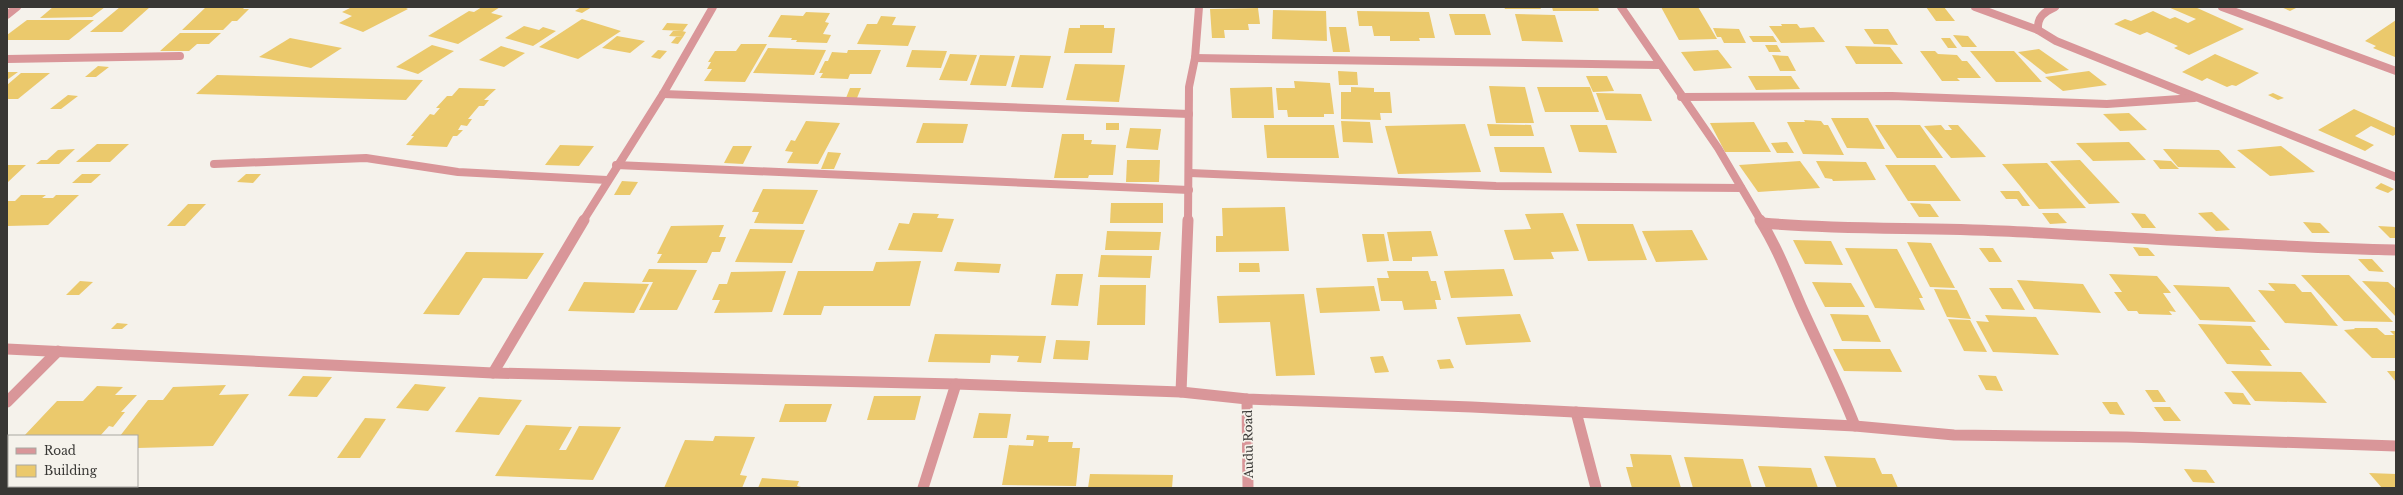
<svg xmlns="http://www.w3.org/2000/svg" width="2403" height="495" font-family="'Libre Baskerville',serif">
<rect width="100%" height="100%" fill="#f5f2eb"/>
<g fill="#ebc96c">
<polygon points="53,7 105,7 92,17 40,18"/>
<polygon points="120,7 150,7 122,32 90,32"/>
<polygon points="206,7 245,7 243,9 249,9 237,21 232,21 223,30 182,30"/>
<polygon points="352,7 404,7 408,9 363,32 339,23 352,16 342,12"/>
<polygon points="482,7 500,7 491,13 503,16 458,44 428,36 469,11 474,12"/>
<polygon points="581,7 592,7 582,13 575,11"/>
<polygon points="1504,7 1540,7 1541,9 1505,9"/>
<polygon points="1552,7 1598,7 1599,11 1553,11"/>
<polygon points="1661,7 1698,7 1717,39 1679,40"/>
<polygon points="1926,7 1944,7 1955,21 1936,21"/>
<polygon points="2168,7 2195,7 2244,29 2189,55 2174,48 2178,46 2147,32 2140,35 2114,24 2125,19 2131,21 2153,11 2170,19 2175,17 2188,23 2196,19"/>
<polygon points="2281,7 2298,7 2290,11"/>
<polygon points="1258,8 1260,24 1248,24 1249,30 1224,30 1225,38 1212,38 1210,9"/>
<polygon points="1273,10 1326,11 1327,41 1272,39"/>
<polygon points="1357,11 1429,12 1435,38 1419,38 1420,41 1390,41 1390,36 1374,36 1372,26 1359,26"/>
<polygon points="806,12 830,13 825,22 829,23 823,34 831,35 827,43 796,42 797,40 791,40 792,38 768,37 781,15 803,16"/>
<polygon points="1449,14 1485,14 1491,35 1455,35"/>
<polygon points="1515,14 1555,15 1563,42 1522,41"/>
<polygon points="881,16 896,17 892,25 916,26 908,46 857,44 867,24 877,24"/>
<polygon points="582,19 621,31 578,59 539,47"/>
<polygon points="27,20 94,20 69,40 7,40 7,35"/>
<polygon points="2396,20 2395,57 2373,48 2376,46 2365,41"/>
<polygon points="667,23 688,24 683,31 662,30"/>
<polygon points="1781,24 1797,24 1800,28 1814,27 1825,42 1781,43 1769,26 1782,26"/>
<polygon points="1080,25 1104,25 1104,28 1115,28 1112,53 1064,53 1069,28 1080,28"/>
<polygon points="524,26 539,30 543,27 556,31 533,46 505,38"/>
<polygon points="1329,27 1346,27 1350,52 1333,52"/>
<polygon points="1713,28 1739,29 1746,43 1724,43 1721,37 1717,37"/>
<polygon points="1864,29 1888,29 1898,45 1874,44"/>
<polygon points="673,31 682,31 686,32 683,37 669,36"/>
<polygon points="180,33 221,33 209,44 197,44 189,51 160,51"/>
<polygon points="1953,35 1968,36 1977,47 1962,47"/>
<polygon points="617,36 645,41 630,53 602,48"/>
<polygon points="1749,36 1773,36 1777,42 1753,42"/>
<polygon points="676,37 683,37 678,44 671,43"/>
<polygon points="290,38 342,48 311,68 259,57"/>
<polygon points="1941,38 1950,38 1957,48 1948,48"/>
<polygon points="741,44 767,44 745,82 704,81 712,69 707,69 711,62 708,62 715,51 736,51"/>
<polygon points="432,45 454,51 418,74 396,67"/>
<polygon points="1765,45 1777,45 1781,52 1769,52"/>
<polygon points="501,46 525,53 504,67 479,60"/>
<polygon points="1845,46 1890,47 1903,64 1856,64"/>
<polygon points="768,48 826,50 814,75 753,73"/>
<polygon points="2039,49 2069,70 2046,74 2018,52"/>
<polygon points="658,50 667,51 660,59 651,57"/>
<polygon points="848,50 881,50 871,74 850,74 848,79 820,78 823,73 819,73 825,61 828,61 832,52 847,53"/>
<polygon points="912,50 947,51 941,68 906,67"/>
<polygon points="1718,50 1732,68 1694,71 1681,52"/>
<polygon points="1920,51 1935,51 1938,54 1957,55 1962,61 1967,61 1981,78 1957,78 1960,81 1942,81"/>
<polygon points="1970,51 2014,51 2042,82 1996,82"/>
<polygon points="950,54 977,55 967,81 939,80"/>
<polygon points="2215,54 2259,73 2236,86 2232,85 2227,87 2207,78 2202,81 2182,72"/>
<polygon points="980,55 1015,56 1006,86 970,85"/>
<polygon points="1020,55 1051,56 1043,88 1011,87"/>
<polygon points="1772,55 1788,56 1796,71 1780,71"/>
<polygon points="1075,64 1125,65 1119,102 1066,100"/>
<polygon points="98,66 109,67 96,77 85,77"/>
<polygon points="1338,71 1357,72 1358,85 1339,85"/>
<polygon points="2089,71 2107,85 2063,91 2045,77"/>
<polygon points="7,72 18,72 7,80"/>
<polygon points="21,73 50,73 18,99 7,99 7,85"/>
<polygon points="217,75 423,80 406,100 196,94"/>
<polygon points="1586,76 1607,76 1614,91 1593,92"/>
<polygon points="1748,76 1791,76 1800,89 1756,90"/>
<polygon points="1294,81 1330,83 1334,114 1324,114 1324,117 1288,117 1287,110 1278,110 1276,88 1295,88"/>
<polygon points="1489,86 1525,87 1534,123 1496,123"/>
<polygon points="1272,87 1274,118 1232,118 1230,88"/>
<polygon points="1351,87 1374,88 1374,92 1390,92 1392,113 1380,113 1381,120 1341,119 1341,92 1351,92"/>
<polygon points="1537,87 1590,87 1599,112 1545,112"/>
<polygon points="459,88 496,89 484,100 489,100 484,106 479,106 468,119 472,119 467,126 461,125 458,130 463,130 457,136 453,136 447,147 406,145 414,136 411,136 430,114 434,115 440,108 436,108 447,96 452,96"/>
<polygon points="850,88 861,88 857,98 846,98"/>
<polygon points="1596,93 1641,94 1652,121 1606,120"/>
<polygon points="2273,93 2284,98 2278,100 2268,95"/>
<polygon points="68,95 78,96 61,109 50,109"/>
<polygon points="2354,109 2396,128 2396,134 2393,136 2371,126 2355,136 2374,145 2365,151 2318,130"/>
<polygon points="2129,113 2147,130 2120,131 2103,114"/>
<polygon points="1831,118 1868,118 1885,149 1847,148"/>
<polygon points="1804,120 1821,121 1824,125 1828,125 1844,155 1803,154 1787,122 1805,122"/>
<polygon points="806,121 840,123 818,164 787,163 793,152 785,151 791,140 795,141"/>
<polygon points="1341,121 1370,122 1373,143 1343,142"/>
<polygon points="1754,122 1771,152 1725,152 1710,123"/>
<polygon points="923,123 968,124 963,143 916,143"/>
<rect x="1106" y="123" width="13" height="7"/>
<polygon points="1465,124 1481,172 1398,174 1385,126"/>
<polygon points="1487,124 1531,125 1534,136 1490,136"/>
<polygon points="1264,125 1334,125 1339,158 1267,158"/>
<polygon points="1570,125 1607,125 1617,153 1579,152"/>
<polygon points="1875,125 1920,125 1943,158 1897,158"/>
<polygon points="1941,125 1945,130 1952,130 1948,125 1958,125 1986,157 1951,158 1924,126"/>
<polygon points="1130,128 1161,129 1158,150 1126,148"/>
<polygon points="1062,134 1084,134 1084,140 1092,140 1091,144 1116,145 1113,175 1089,175 1088,178 1054,178"/>
<polygon points="1787,142 1794,153 1777,153 1771,143"/>
<polygon points="2129,142 2146,160 2093,161 2076,143"/>
<polygon points="97,144 129,144 110,162 76,162"/>
<polygon points="560,145 594,146 579,166 545,165"/>
<polygon points="733,146 752,146 743,164 724,163"/>
<polygon points="2281,146 2315,172 2270,176 2237,150"/>
<polygon points="1494,147 1544,147 1552,173 1500,172"/>
<polygon points="75,149 59,164 36,164 41,160 47,160 58,150"/>
<polygon points="2163,149 2219,150 2236,168 2178,167"/>
<polygon points="828,152 841,153 834,169 821,169"/>
<polygon points="1127,160 1160,160 1159,182 1126,182"/>
<polygon points="2080,160 2120,203 2089,204 2050,161"/>
<polygon points="2153,160 2171,161 2179,169 2160,169"/>
<polygon points="1800,161 1820,188 1758,192 1739,165"/>
<polygon points="1816,161 1866,162 1876,180 1833,181 1832,179 1825,178"/>
<polygon points="2047,163 2086,208 2039,209 2002,164"/>
<polygon points="7,165 26,165 7,183"/>
<polygon points="1885,165 1935,165 1961,201 1908,201"/>
<polygon points="82,174 101,174 91,183 72,183"/>
<polygon points="246,174 261,174 253,183 237,182"/>
<polygon points="622,181 638,182 630,195 614,195"/>
<polygon points="2381,183 2394,189 2388,193 2375,188"/>
<polygon points="763,189 818,190 803,224 754,223 759,212 752,212"/>
<polygon points="2000,191 2019,191 2030,206 2022,206 2017,199 2006,199"/>
<polygon points="21,195 46,195 42,198 53,198 56,195 79,195 48,225 7,226 7,201 15,201"/>
<polygon points="1111,203 1163,203 1163,223 1110,223"/>
<polygon points="1910,203 1930,204 1939,217 1919,217"/>
<polygon points="188,204 206,204 185,226 167,226"/>
<polygon points="1285,207 1289,251 1216,252 1216,236 1223,236 1222,208"/>
<polygon points="2212,212 2230,230 2216,231 2198,213"/>
<polygon points="913,213 939,214 937,218 954,219 942,252 888,250 899,223 909,224"/>
<polygon points="1563,213 1579,251 1551,252 1554,259 1514,260 1504,230 1531,229 1525,214"/>
<polygon points="2042,213 2058,213 2067,223 2050,224"/>
<polygon points="2131,213 2145,214 2156,228 2142,228"/>
<polygon points="2303,222 2320,223 2330,233 2312,233"/>
<polygon points="1576,224 1633,224 1647,260 1588,261"/>
<polygon points="724,225 719,237 726,237 720,252 712,252 707,263 657,263 662,254 657,254 671,226"/>
<polygon points="2378,226 2396,227 2396,238 2390,238"/>
<polygon points="750,229 805,230 792,263 735,262"/>
<polygon points="1692,230 1708,260 1656,262 1642,231"/>
<polygon points="1107,231 1161,232 1159,250 1105,250"/>
<polygon points="1431,231 1438,256 1412,257 1412,261 1393,261 1387,232"/>
<polygon points="1362,234 1384,234 1389,261 1367,262"/>
<polygon points="1793,240 1831,241 1843,265 1805,264"/>
<polygon points="1907,242 1931,243 1955,288 1930,287"/>
<polygon points="2133,247 2148,248 2155,256 2139,256"/>
<polygon points="1845,248 1897,249 1923,298 1919,298 1925,310 1875,308"/>
<polygon points="1979,248 1993,248 2002,262 1989,262"/>
<polygon points="466,252 544,253 527,279 483,278 459,315 423,314"/>
<polygon points="1101,255 1152,256 1150,278 1098,277"/>
<polygon points="2358,259 2372,259 2384,272 2369,271"/>
<polygon points="921,261 910,306 824,306 821,315 783,315 798,271 873,271 876,262"/>
<polygon points="957,262 1001,264 999,273 954,271"/>
<polygon points="1239,263 1259,263 1260,272 1239,272"/>
<polygon points="649,269 697,270 677,310 639,310 653,282 642,282"/>
<polygon points="1504,269 1513,296 1451,298 1444,271"/>
<polygon points="786,271 772,312 714,313 720,300 712,300 719,284 727,284 731,272"/>
<polygon points="1387,271 1428,271 1431,281 1436,281 1441,300 1435,300 1437,309 1404,310 1402,301 1381,301 1377,278 1389,278"/>
<polygon points="1056,274 1083,274 1078,306 1051,305"/>
<polygon points="2109,274 2157,276 2171,293 2163,293 2176,312 2169,311 2172,315 2139,314 2137,311 2128,311 2114,292 2122,292"/>
<polygon points="2301,275 2349,275 2393,322 2344,321"/>
<polygon points="2017,280 2083,284 2101,313 2034,309"/>
<polygon points="80,281 93,282 79,295 66,295"/>
<polygon points="2362,281 2388,282 2396,289 2396,317"/>
<polygon points="584,282 649,284 634,313 568,311"/>
<polygon points="1812,282 1851,283 1865,307 1825,307"/>
<polygon points="2268,283 2295,284 2302,292 2311,292 2338,326 2285,323 2258,290 2275,291"/>
<polygon points="1100,285 1146,285 1145,325 1097,325"/>
<polygon points="2173,285 2229,287 2256,322 2200,320"/>
<polygon points="1374,286 1380,311 1320,313 1316,288"/>
<polygon points="1989,288 2012,288 2025,310 2002,309"/>
<polygon points="1934,289 1957,290 1971,319 1947,317"/>
<polygon points="1304,294 1315,375 1276,376 1270,322 1219,323 1217,296"/>
<polygon points="1520,314 1531,342 1466,345 1457,317"/>
<polygon points="1830,314 1868,315 1881,342 1842,341"/>
<polygon points="1985,315 2036,317 2059,355 1993,352 1976,321 1989,322"/>
<polygon points="1948,319 1970,320 1987,352 1964,351"/>
<polygon points="117,323 128,324 122,329 111,329"/>
<polygon points="2198,324 2251,326 2270,350 2260,350 2272,366 2227,364"/>
<polygon points="2354,328 2377,328 2385,335 2394,335 2390,331 2396,331 2396,358 2372,358 2344,330 2355,329"/>
<polygon points="935,334 1046,336 1041,363 1017,362 1019,356 991,355 990,363 928,362"/>
<polygon points="1056,340 1090,341 1088,360 1053,359"/>
<polygon points="1833,349 1890,349 1902,372 1844,371"/>
<polygon points="1383,356 1389,372 1375,373 1370,357"/>
<polygon points="1450,359 1454,368 1440,369 1437,360"/>
<polygon points="2231,371 2301,372 2327,403 2255,401"/>
<polygon points="2387,371 2396,371 2396,382"/>
<polygon points="1978,375 1996,376 2003,391 1986,390"/>
<polygon points="303,376 332,377 317,397 288,396"/>
<polygon points="415,384 446,387 428,411 396,408"/>
<polygon points="226,385 219,395 249,394 213,446 137,448 137,436 120,436 148,400 163,400 173,387"/>
<polygon points="97,386 123,387 115,395 137,395 121,412 125,412 113,427 109,426 100,436 24,436 57,401 83,401"/>
<polygon points="2145,390 2158,390 2166,402 2153,402"/>
<polygon points="2224,392 2243,393 2251,405 2233,404"/>
<polygon points="874,396 921,396 915,420 867,420"/>
<polygon points="479,397 522,400 499,435 455,432"/>
<polygon points="2102,402 2117,402 2125,415 2110,414"/>
<polygon points="785,404 832,404 826,422 779,422"/>
<polygon points="2154,407 2170,407 2181,421 2164,421"/>
<polygon points="979,413 1011,414 1007,438 973,438"/>
<polygon points="365,418 386,419 360,458 337,458"/>
<polygon points="526,425 572,427 559,450 566,450 579,426 621,427 593,480 495,476"/>
<polygon points="1027,435 1049,436 1048,442 1073,442 1072,448 1080,448 1076,486 1002,485 1009,445 1033,446 1034,440 1026,440"/>
<polygon points="715,436 755,437 740,475 747,476 742,488 664,488 685,440 713,441"/>
<polygon points="1630,454 1671,455 1681,488 1632,488 1626,467 1633,467"/>
<polygon points="1824,456 1875,458 1882,474 1892,474 1898,488 1837,488"/>
<polygon points="1684,457 1743,459 1752,488 1693,488"/>
<polygon points="1758,466 1811,468 1818,488 1766,488"/>
<polygon points="2184,469 2206,470 2215,483 2193,482"/>
<polygon points="9,473 9,486 57,486 55,488 7,488 7,475"/>
<polygon points="2369,473 2396,474 2396,488 2382,488"/>
<polygon points="1090,474 1173,475 1172,488 1088,488"/>
<polygon points="762,478 799,481 797,486 805,488 758,488"/>
</g>
<g fill="none" stroke-linecap="round" stroke-linejoin="round">
<polyline stroke="#d99699" stroke-width="11" points="1576,412 1596,488"/>
<g stroke="#d99699" stroke-width="8">
<polyline points="1621,7 1718,148 1761,221"/>
<polyline points="1975,7 2038,30 2056,41 2396,177"/>
<polyline points="2222,7 2396,71"/>
<polyline points="7,15 17,7"/>
<path d="M2038 30C2037 17 2044 12 2055 7"/>
<polyline points="1195,58 1659,65"/>
<polyline points="7,59 180,56"/>
<polyline points="663,94 1189,114"/>
<polyline points="1681,97 1892,96 2107,104 2194,98"/>
<polyline points="214,164 366,158 458,172 607,180"/>
<polyline points="616,165 1189,190"/>
<polyline points="1190,173 1496,186 1741,188"/>
<polyline points="583,221 663,94 713,7"/>
<polyline points="1188,221 1189,87 1195,58 1199,7"/>
</g>
<g stroke="#d99699" stroke-width="11">
<path d="M1760 220C1777 247 1788 276 1801 306 1819 346 1839 385 1855 426"/>
<path d="M1763 223C1842 230 1922 227 2002 231 2133 237 2265 247 2396 250"/>
<polyline points="7,349 493,373 956,384 1181,392 1247,399 1472,407 1855,426 1954,435 2127,437 2396,446"/>
<polyline points="493,373 584,220"/>
<polyline points="1181,392 1188,220"/>
<polyline points="1247,399 1248,488"/>
<polyline points="7,402 58,351"/>
<polyline points="923,488 956,384"/>
</g>
</g>
<g text-anchor="middle" dominant-baseline="central" stroke-width="3.5" stroke-linejoin="round" paint-order="stroke">
<g font-size="12" fill="#383734" stroke="#f5f2eb">
<text transform="translate(1248 444) rotate(-91)">Audu Road</text>
</g>
</g>
<rect width="2403" height="495" fill="none" stroke="#383734" stroke-width="16"/>
<rect x="8" y="435" width="130" height="52" fill="#f5f2eb" stroke="#a9a7a2"/>
<rect x="16" y="448" width="20" height="6" fill="#d99699" stroke="#a9a7a2"/>
<text x="44" y="455" font-size="12" fill="#383734">Road</text>
<rect x="16" y="465" width="20" height="12" fill="#ebc96c" stroke="#a9a7a2"/>
<text x="44" y="475" font-size="12" fill="#383734">Building</text>
</svg>
